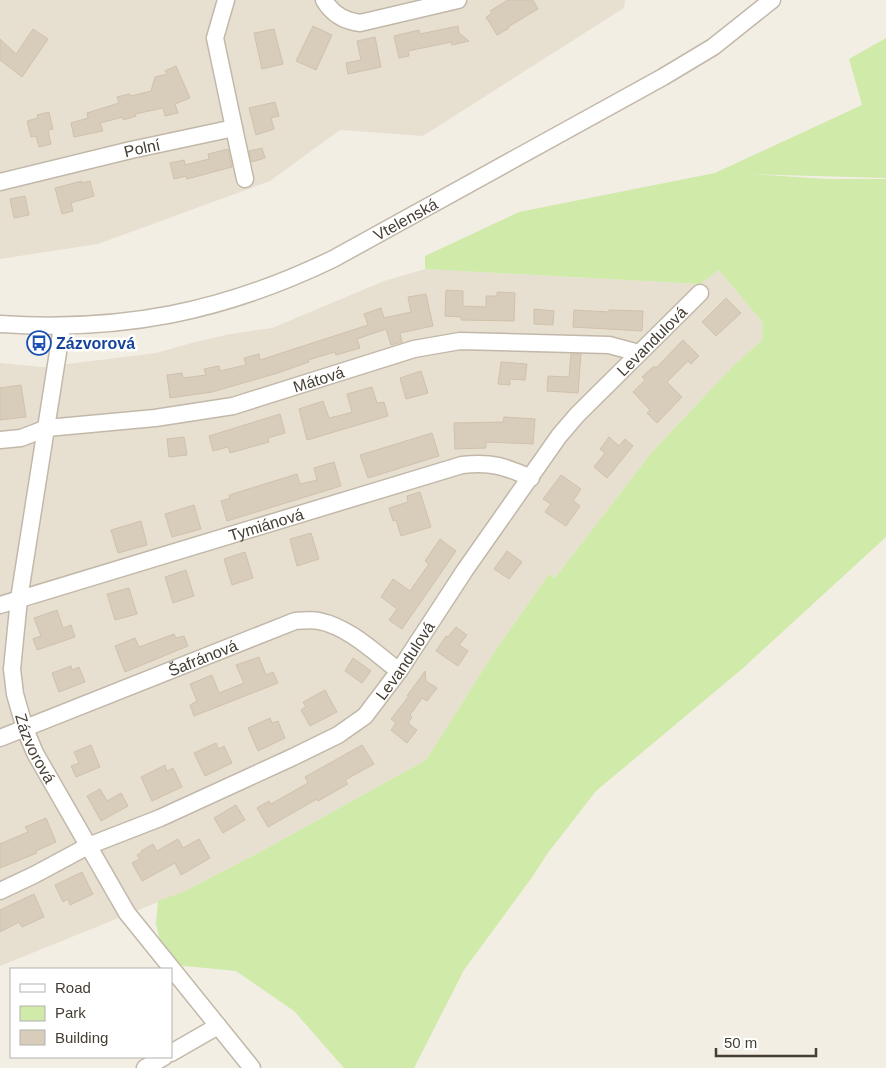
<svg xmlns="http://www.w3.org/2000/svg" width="886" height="1068" font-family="Arial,sans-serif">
<rect width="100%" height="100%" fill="#f3eee4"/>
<g fill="#e7e0d1">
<polygon points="0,0 625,0 624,8 423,136 340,130 270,181 98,244 0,259"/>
<polygon points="425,269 700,284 719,270 763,323 762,340 732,367 652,452 555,578 549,574 495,651 426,760 260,852 183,892 0,966 0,363 43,367 156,353 195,342 230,334 272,328 384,281"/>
</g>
<polygon fill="#cfeaa9" points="886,38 886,178 749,174 827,179 886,179 886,537 742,669 596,791 547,854 533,876 464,970 414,1068 344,1068 294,1011 236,971 174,965 162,950 156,924 158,901 183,892 260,852 426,760 495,651 549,574 555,578 652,452 732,367 762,340 763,323 719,270 700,284 425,269 425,256 519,212 715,173 862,105 849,59"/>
<g fill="#d8ccbb" stroke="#d0c1ab">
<polygon points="508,0 533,0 538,9 508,27 509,28 497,35 486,17 492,13 490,11"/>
<polygon points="313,26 332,35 316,70 296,61"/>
<polygon points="458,26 459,33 469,41 452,45 451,42 408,51 409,56 399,58 394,36 419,30 420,34"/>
<polygon points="33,29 48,39 22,77 0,60 0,39 16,54"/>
<polygon points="274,29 283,64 262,69 254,33"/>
<polygon points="375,37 381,67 348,74 346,63 361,60 357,41"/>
<polygon points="176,66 190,98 175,104 178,113 165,116 163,108 135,114 136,116 123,120 123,117 100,123 103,131 74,137 71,123 88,118 87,113 119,103 117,97 130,94 131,96 151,91 155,77 167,74 165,71"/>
<polygon points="275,102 279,116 271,118 274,129 256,135 249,108"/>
<polygon points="49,112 53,129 48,130 51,144 39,147 36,136 31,137 27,121 38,118 37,115"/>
<polygon points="262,148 265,158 252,162 249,151"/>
<polygon points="228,149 232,167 187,179 186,176 174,179 170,163 184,160 185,165 209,159 208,154"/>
<polygon points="82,181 82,183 90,181 94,196 71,203 73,211 62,214 55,188"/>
<polygon points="25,196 29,215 14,218 10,199"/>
<polygon points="446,290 463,291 463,306 486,307 486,296 497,296 497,292 515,293 514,321 461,320 461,317 445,316"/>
<polygon points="426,294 433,326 400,333 402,342 391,345 386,329 357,339 360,348 336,355 335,352 308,360 309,362 278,373 212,392 170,398 167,375 182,373 183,378 206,375 204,369 219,366 220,371 246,365 244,358 259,354 260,360 368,325 364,314 381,308 384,318 411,312 408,297"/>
<polygon points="726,298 741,313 716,336 702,322"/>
<polygon points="534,309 554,311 553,325 534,324"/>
<polygon points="574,310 609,312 609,310 643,311 642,331 573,327"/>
<polygon points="683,340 699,356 691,364 688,361 667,382 682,397 657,423 647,413 650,410 633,392 645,380 642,377 654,366 656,368"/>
<polygon points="571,354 581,354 578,393 547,391 548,376 569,377"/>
<polygon points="501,362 527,364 525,380 510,379 510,385 498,384"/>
<polygon points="421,371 428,393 406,399 400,378"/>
<polygon points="21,385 26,417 0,420 0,388"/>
<polygon points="372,387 377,403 384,402 388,416 307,440 299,409 323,401 329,418 342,415 352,412 347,394"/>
<polygon points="280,414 285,433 268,438 269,442 230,453 228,447 213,451 209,436"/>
<polygon points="504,417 535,419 533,444 486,442 486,448 455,449 454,423 503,422"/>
<polygon points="432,433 439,456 368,478 360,455"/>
<polygon points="184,437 187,455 169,457 167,439"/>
<polygon points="609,437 619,446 625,439 633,446 607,478 594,467 605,453 600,449"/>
<polygon points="334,462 341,486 227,521 221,501 230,498 229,495 297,474 300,484 317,480 314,468"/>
<polygon points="561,475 581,489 573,501 580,506 566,526 545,512 551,504 543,499"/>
<polygon points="420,492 431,527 401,536 396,520 393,521 389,508 408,502 407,496"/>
<polygon points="194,505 201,529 172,537 165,514"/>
<polygon points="141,521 147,545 118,553 111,530"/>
<polygon points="311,533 319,559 297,566 290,539"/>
<polygon points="440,539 456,551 402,629 389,620 397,609 381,597 393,579 410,591 429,564 425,561"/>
<polygon points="507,551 522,562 509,579 494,569"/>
<polygon points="245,552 253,578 232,585 224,559"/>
<polygon points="186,570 194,596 173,603 165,577"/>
<polygon points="129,588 137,614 115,620 107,594"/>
<polygon points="57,610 63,628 71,625 75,637 37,650 33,639 41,636 34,618"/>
<polygon points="456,627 467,635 459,645 468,651 458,666 436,651 446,636 448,637"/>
<polygon points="174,634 176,638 184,636 188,646 125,672 115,646 135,638 139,647"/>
<polygon points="259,657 266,675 273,672 278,683 194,716 190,705 197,701 190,684 212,675 219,693 244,683 236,665"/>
<polygon points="353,658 371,671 362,683 345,671"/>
<polygon points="71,666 72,670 79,667 85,682 59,692 52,673"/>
<polygon points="425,671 426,681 437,688 427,701 422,698 410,715 412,717 408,723 417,730 407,743 391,730 396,723 391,719 409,696 407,696"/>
<polygon points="325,690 337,712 310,726 301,710 306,707 303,702"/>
<polygon points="270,718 272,723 278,721 285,738 258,751 248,728"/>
<polygon points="216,743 219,749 224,746 232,763 205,776 194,753"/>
<polygon points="91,745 100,767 76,777 71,766 79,763 74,752"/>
<polygon points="362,745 374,764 345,780 348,784 318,801 317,799 268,827 257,808 269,801 271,804 308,783 305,777"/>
<polygon points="165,765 167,771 173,768 182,787 152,801 141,777"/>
<polygon points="100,789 107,801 121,793 128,806 101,821 87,796"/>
<polygon points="236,805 245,820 223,833 214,818"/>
<polygon points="46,818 56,842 36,851 37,853 0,868 0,844 28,832 25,827"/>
<polygon points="178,839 183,848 199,839 210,858 181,875 175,863 142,881 132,863 140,859 137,855 142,852 141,851 153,844 157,851"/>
<polygon points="82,872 93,894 70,905 68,899 63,902 55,885"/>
<polygon points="34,894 44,917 22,927 19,922 0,932 0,910"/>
</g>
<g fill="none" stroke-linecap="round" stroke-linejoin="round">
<g stroke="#c2b8a9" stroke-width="19">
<g id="minor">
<polyline points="226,0 215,38 234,128"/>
<path d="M324 0C332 14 344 21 360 23L458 0"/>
<path id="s1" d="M0 182 131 150 234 128 245 179"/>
<path id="s2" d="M0 324C122 332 223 312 333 259L663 77 713 47 772 0"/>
<path id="s3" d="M62 327 19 599 12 669 15 694 25 729 35 753 127 913 252 1068"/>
<path id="s4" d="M0 440 21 438 47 428 155 418 233 406 414 349 460 341 609 345 639 353"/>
<path id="s5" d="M0 605 462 465C492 462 504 466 531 478"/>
<path id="s6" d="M0 738 295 621C302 621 311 619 319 621 349 627 375 653 399 671"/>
<path id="s7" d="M0 891 34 875 88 846 160 818 293 757 338 735 365 716 399 671 465 570 559 436 577 415 700 293"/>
<polyline points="171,1053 218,1026"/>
<polyline points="145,1068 164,1057"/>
</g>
</g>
<use href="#minor" stroke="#fff" stroke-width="16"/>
</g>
<defs>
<g id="bus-ring" transform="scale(1.25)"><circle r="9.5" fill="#fff" stroke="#1a4fb4" stroke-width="1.5"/><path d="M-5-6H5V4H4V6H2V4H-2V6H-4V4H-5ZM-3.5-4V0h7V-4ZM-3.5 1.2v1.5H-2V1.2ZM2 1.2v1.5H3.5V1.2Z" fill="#1a4fb4"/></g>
</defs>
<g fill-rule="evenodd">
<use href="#bus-ring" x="39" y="343"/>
</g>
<g text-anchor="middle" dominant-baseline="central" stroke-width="5" stroke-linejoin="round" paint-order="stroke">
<g font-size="16" fill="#453e33" stroke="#fff">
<text stroke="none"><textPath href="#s1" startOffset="146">Polní</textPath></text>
<text stroke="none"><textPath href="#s2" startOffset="426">Vtelenská</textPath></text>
<text stroke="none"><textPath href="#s7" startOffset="879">Levandulová</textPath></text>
<text stroke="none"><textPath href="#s4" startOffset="326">Mátová</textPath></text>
<text stroke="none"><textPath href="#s5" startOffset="278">Tymiánová</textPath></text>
<text stroke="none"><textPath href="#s6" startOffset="218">Šafránová</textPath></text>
<text stroke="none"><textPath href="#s7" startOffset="474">Levandulová</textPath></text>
<text stroke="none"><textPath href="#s3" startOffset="429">Zázvorová</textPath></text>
</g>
<g font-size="16" font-weight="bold" fill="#164399" stroke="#fff" text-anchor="start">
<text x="56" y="343">Zázvorová</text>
</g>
</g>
<rect x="10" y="968" width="162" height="90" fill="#ffffff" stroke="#b5b2ad"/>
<rect x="20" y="984" width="25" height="8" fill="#ffffff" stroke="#b5b2ad"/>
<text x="55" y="993" font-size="15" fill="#453e33">Road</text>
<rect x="20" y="1006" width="25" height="15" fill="#cfeaa9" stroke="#b5b2ad"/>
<text x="55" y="1018" font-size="15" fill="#453e33">Park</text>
<rect x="20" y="1030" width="25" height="15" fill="#d8ccbb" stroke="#b5b2ad"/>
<text x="55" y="1043" font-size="15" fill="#453e33">Building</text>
<path d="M716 1048v8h100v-8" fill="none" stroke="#453e33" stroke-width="2.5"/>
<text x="724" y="1048" font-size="15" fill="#453e33" stroke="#ffffff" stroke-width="4" paint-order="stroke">50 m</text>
</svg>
